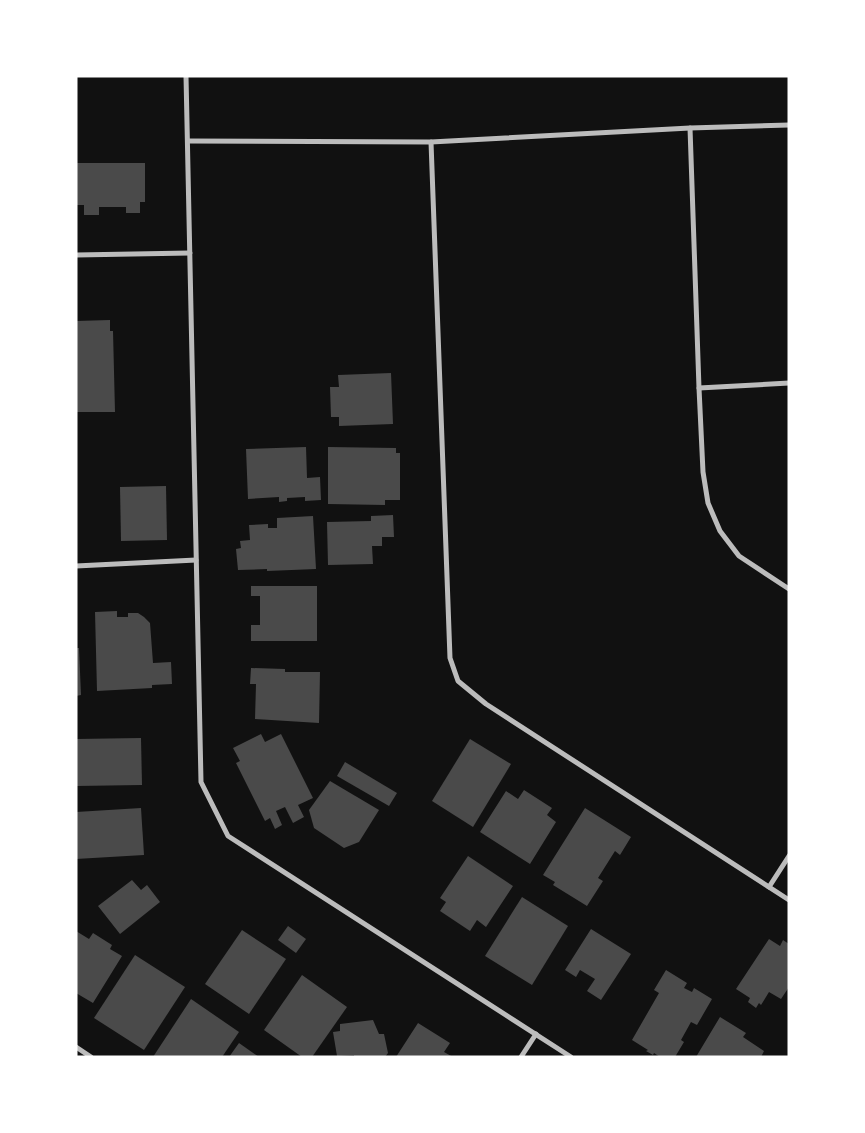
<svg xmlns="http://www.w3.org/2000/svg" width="865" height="1133" font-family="'Fira Sans Condensed',sans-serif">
<rect width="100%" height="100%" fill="#111"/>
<g fill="#4a4a4a">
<polygon points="76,163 145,163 145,202 140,202 140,213 126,213 126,207 99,207 99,215 84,215 84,205 76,205"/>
<polygon points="110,320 110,331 113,331 115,412 76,412 76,321"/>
<polygon points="391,373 393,424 339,426 339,417 331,417 330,387 339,387 338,375"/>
<polygon points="306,447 307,478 320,477 321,500 305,501 305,497 287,498 287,501 279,502 279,497 248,499 246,449"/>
<polygon points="328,447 396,448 396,453 400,453 400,500 385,500 385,505 328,504"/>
<polygon points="166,486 167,540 121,541 120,487"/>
<polygon points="393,515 394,537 382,537 382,546 372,546 373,564 328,565 327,522 371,521 371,516"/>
<polygon points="313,516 316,569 267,571 267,569 238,570 236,549 241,548 240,541 250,540 249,525 268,524 268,528 277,528 277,518"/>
<polygon points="251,586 317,586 317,641 251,641 251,625 260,625 260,596 251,596"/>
<polygon points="117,611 117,617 128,617 128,613 138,613 144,617 150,623 153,663 171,662 172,684 152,685 152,688 97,691 95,612"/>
<polygon points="76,648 79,648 81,695 76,696"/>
<polygon points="251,668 285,669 285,672 320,672 319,723 255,719 256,684 250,684"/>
<polygon points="261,734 265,742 281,734 313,798 298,805 304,817 293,823 285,807 276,811 282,825 275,829 270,818 265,821 236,763 240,761 233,748"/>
<polygon points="141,738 142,785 76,786 76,739"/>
<polygon points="470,739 511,764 473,827 432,801"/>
<polygon points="345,762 397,793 389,806 337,776"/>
<polygon points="330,781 379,810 359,842 344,848 314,828 309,810"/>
<polygon points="524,790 552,808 547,815 556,822 530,864 480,832 506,791 518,799"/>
<polygon points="141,808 144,855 76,859 76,812"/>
<polygon points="585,808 631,837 620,855 615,851 598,878 603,881 587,906 553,885 555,882 543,875"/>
<polygon points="468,856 513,886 486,927 477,920 470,931 440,911 446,902 440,898"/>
<polygon points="132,880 141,890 147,885 160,902 120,934 98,906"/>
<polygon points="522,897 568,926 532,985 485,956"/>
<polygon points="288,926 306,939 296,953 278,940"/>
<polygon points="591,929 631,954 601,1000 587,991 595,979 580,970 576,977 565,970"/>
<polygon points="242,930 286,959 249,1014 205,984"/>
<polygon points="76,931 89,939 93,933 112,945 110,949 122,956 93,1003 76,993"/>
<polygon points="769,939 780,946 783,940 789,944 789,987 781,999 769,992 761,1005 759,1003 756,1008 748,1002 750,998 736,989"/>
<polygon points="135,955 185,987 144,1050 94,1018"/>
<polygon points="666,970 687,983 684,988 692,992 694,988 712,999 697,1025 691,1022 681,1040 684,1042 675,1057 660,1057 654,1053 653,1055 646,1051 648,1050 632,1040 659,993 654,990"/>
<polygon points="302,975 347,1007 312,1057 302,1057 264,1030"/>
<polygon points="191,999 239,1032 222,1057 153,1057"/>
<polygon points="720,1017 746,1033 743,1037 764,1051 761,1057 696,1057"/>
<polygon points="373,1020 379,1034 384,1034 388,1053 385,1057 354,1057 354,1055 337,1056 333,1032 340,1031 340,1024"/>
<polygon points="418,1023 450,1043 444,1052 453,1057 396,1057"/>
<polygon points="239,1043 259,1057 229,1057"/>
</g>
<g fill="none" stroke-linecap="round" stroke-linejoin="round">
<g stroke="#bcbcbc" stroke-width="5">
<polyline points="186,76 201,782 228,836 571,1057"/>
<polyline points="690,128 699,388 703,472 708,503 720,531 739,556 789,589"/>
<polyline points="188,141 431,142 690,128 789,125"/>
<polyline points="431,142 450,658 458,681 486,704 789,900"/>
<polyline points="76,255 190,253"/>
<polyline points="699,388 789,383"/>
<polyline points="76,566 196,560"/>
<polyline points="769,887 789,856"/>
<polyline points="76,1047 91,1057"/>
<polyline points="521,1057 536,1034"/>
</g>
</g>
<rect width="865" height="1133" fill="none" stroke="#ffffff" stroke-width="155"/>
</svg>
